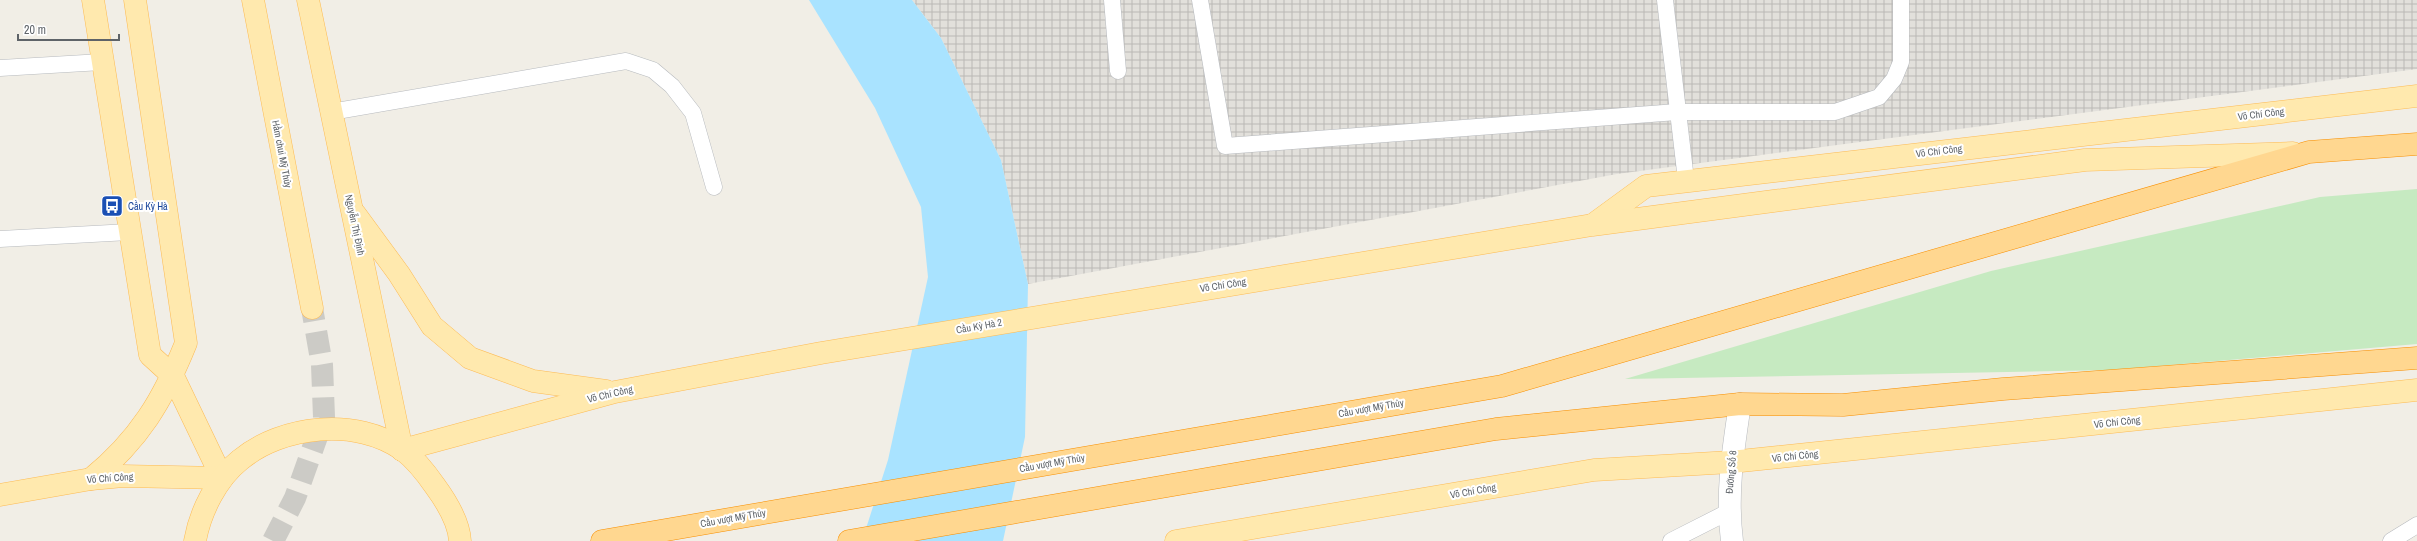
<svg xmlns="http://www.w3.org/2000/svg" width="2417" height="541" font-family="'Archivo Narrow',sans-serif">
<defs>
<pattern id="industrial-grid" width="8" height="8" patternUnits="userSpaceOnUse"><rect width="8" height="8" fill="#e2e0db"/><path d="M0 4h8M4 0v8" fill="none" stroke="#bab9b5"/></pattern>
</defs>
<rect width="100%" height="100%" fill="#f1eee6"/>
<polygon fill="url(#industrial-grid)" points="912,0 2417,0 2417,69 1617,174 1028,284 1001,160 941,38"/>
<polygon fill="#c6eac1" points="2417,189 2417,344 2111,370 1625,379 1991,271 2320,197"/>
<polygon fill="#a9e3ff" points="809,0 912,0 941,38 1001,160 1028,284 1025,437 1003,541 862,541 888,460 928,277 921,207 875,108"/>
<g fill="none" stroke-linecap="round" stroke-linejoin="round">
<polyline stroke="#cccbc6" stroke-width="22" stroke-dasharray="22 11" stroke-linecap="butt" points="273,541 295,498 324,417 322,365 312,308"/>
<g stroke="#b7babe" stroke-width="17">
<g id="lane">
<polyline points="1112,0 1118,71"/>
<polyline points="1200,0 1225,146 1677,112 1835,112 1879,97 1894,79 1901,62 1901,0"/>
<polyline points="1665,0 1686,180"/>
<polyline points="0,68 102,62"/>
<polyline points="331,112 626,61 653,70 672,86 693,113 714,187"/>
<polyline points="0,239 129,232"/>
<polyline points="1671,541 1728,512"/>
<polyline points="2391,541 2417,525"/>
</g>
</g>
<g stroke="#b7babe" stroke-width="23">
<path id="street" d="M1732 541C1726 494 1733 450 1740 404"/>
</g>
<g stroke="#fdbb54" stroke-width="23">
<g id="primary">
<polyline points="93,0 150,355 173,376 222,478"/>
<polyline points="253,0 312,308"/>
<polyline points="308,0 402,450"/>
<polyline points="355,214 399,274 432,326 470,358 533,381 606,391"/>
<polyline points="1594,224 1646,186 2417,96"/>
<polyline points="402,450 615,392 821,353 1592,225 2085,160 2293,153"/>
<path d="M91 479C139 440 163 400 186 343L135 0"/>
<polyline points="0,495 91,479 123,476 222,478"/>
<path d="M195 541C200 512 217 478 240 460 282 425 357 417 403 450 416 460 426 473 435 486 446 501 459 522 460 541"/>
<polyline points="1176,541 1594,470 1731,462 2417,390"/>
</g>
</g>
<g stroke="#f88f00" stroke-width="23">
<g id="highway">
<polyline points="602,541 1502,386 2309,152 2417,144"/>
<polyline points="849,541 1496,429 1740,404 1843,405 2003,389 2417,358"/>
</g>
</g>
<use href="#lane" stroke="#fff" stroke-width="16"/>
<use href="#street" stroke="#fff" stroke-width="22"/>
<use href="#primary" stroke="#ffe9ae" stroke-width="22"/>
<use href="#highway" stroke="#ffd790" stroke-width="22"/>
</g>
<defs>
<g id="bus-square" transform="scale(1.15)"><rect x="-9" y="-9" width="18" height="18" rx="4" fill="#1a4fb4" stroke="#fff"/><path d="M-5-6H5V4H4V6H2V4H-2V6H-4V4H-5ZM-3.5-4V0h7V-4ZM-3.5 1.2v1.5H-2V1.2ZM2 1.2v1.5H3.5V1.2Z" fill="#fff"/></g>
</defs>
<g fill-rule="evenodd">
<use href="#bus-square" x="112" y="206"/>
</g>
<g text-anchor="middle" dominant-baseline="central" stroke-width="4" stroke-linejoin="round" paint-order="stroke">
<g font-size="10" fill="#5e6368" stroke="#fff">
<text transform="translate(2261 114) rotate(-7)">Võ Chí Công</text>
<text transform="translate(1939 151) rotate(-7)">Võ Chí Công</text>
<text transform="translate(282 154) rotate(79)">Hầm chui Mỹ Thủy</text>
<text transform="translate(355 225) rotate(78)">Nguyễn Thị Định</text>
<text transform="translate(1223 285) rotate(-9)">Võ Chí Công</text>
<text transform="translate(979 326) rotate(-10)">Cầu Kỳ Hà 2</text>
<text transform="translate(610 394) rotate(-13)">Võ Chí Công</text>
<text transform="translate(1371 408) rotate(-10)">Cầu vượt Mỹ Thủy</text>
<text transform="translate(2117 422) rotate(-6)">Võ Chí Công</text>
<text transform="translate(1795 456) rotate(-6)">Võ Chí Công</text>
<text transform="translate(1052 463) rotate(-10)">Cầu vượt Mỹ Thủy</text>
<text transform="translate(1731 472) rotate(-85)">Đường Số 8</text>
<text transform="translate(110 478) rotate(-4)">Võ Chí Công</text>
<text transform="translate(1473 491) rotate(-10)">Võ Chí Công</text>
<text transform="translate(733 518) rotate(-10)">Cầu vượt Mỹ Thủy</text>
</g>
<g font-size="10" fill="#164399" stroke="#fff" text-anchor="start">
<text x="128" y="206">Cầu Kỳ Hà</text>
</g>
</g>
<path d="M18 34v6h101v-6" fill="none" stroke="#5e6368" stroke-width="2"/>
<text x="24" y="34" font-size="12" fill="#5e6368" stroke="#ffffff" stroke-width="3" paint-order="stroke">20 m</text>
</svg>
